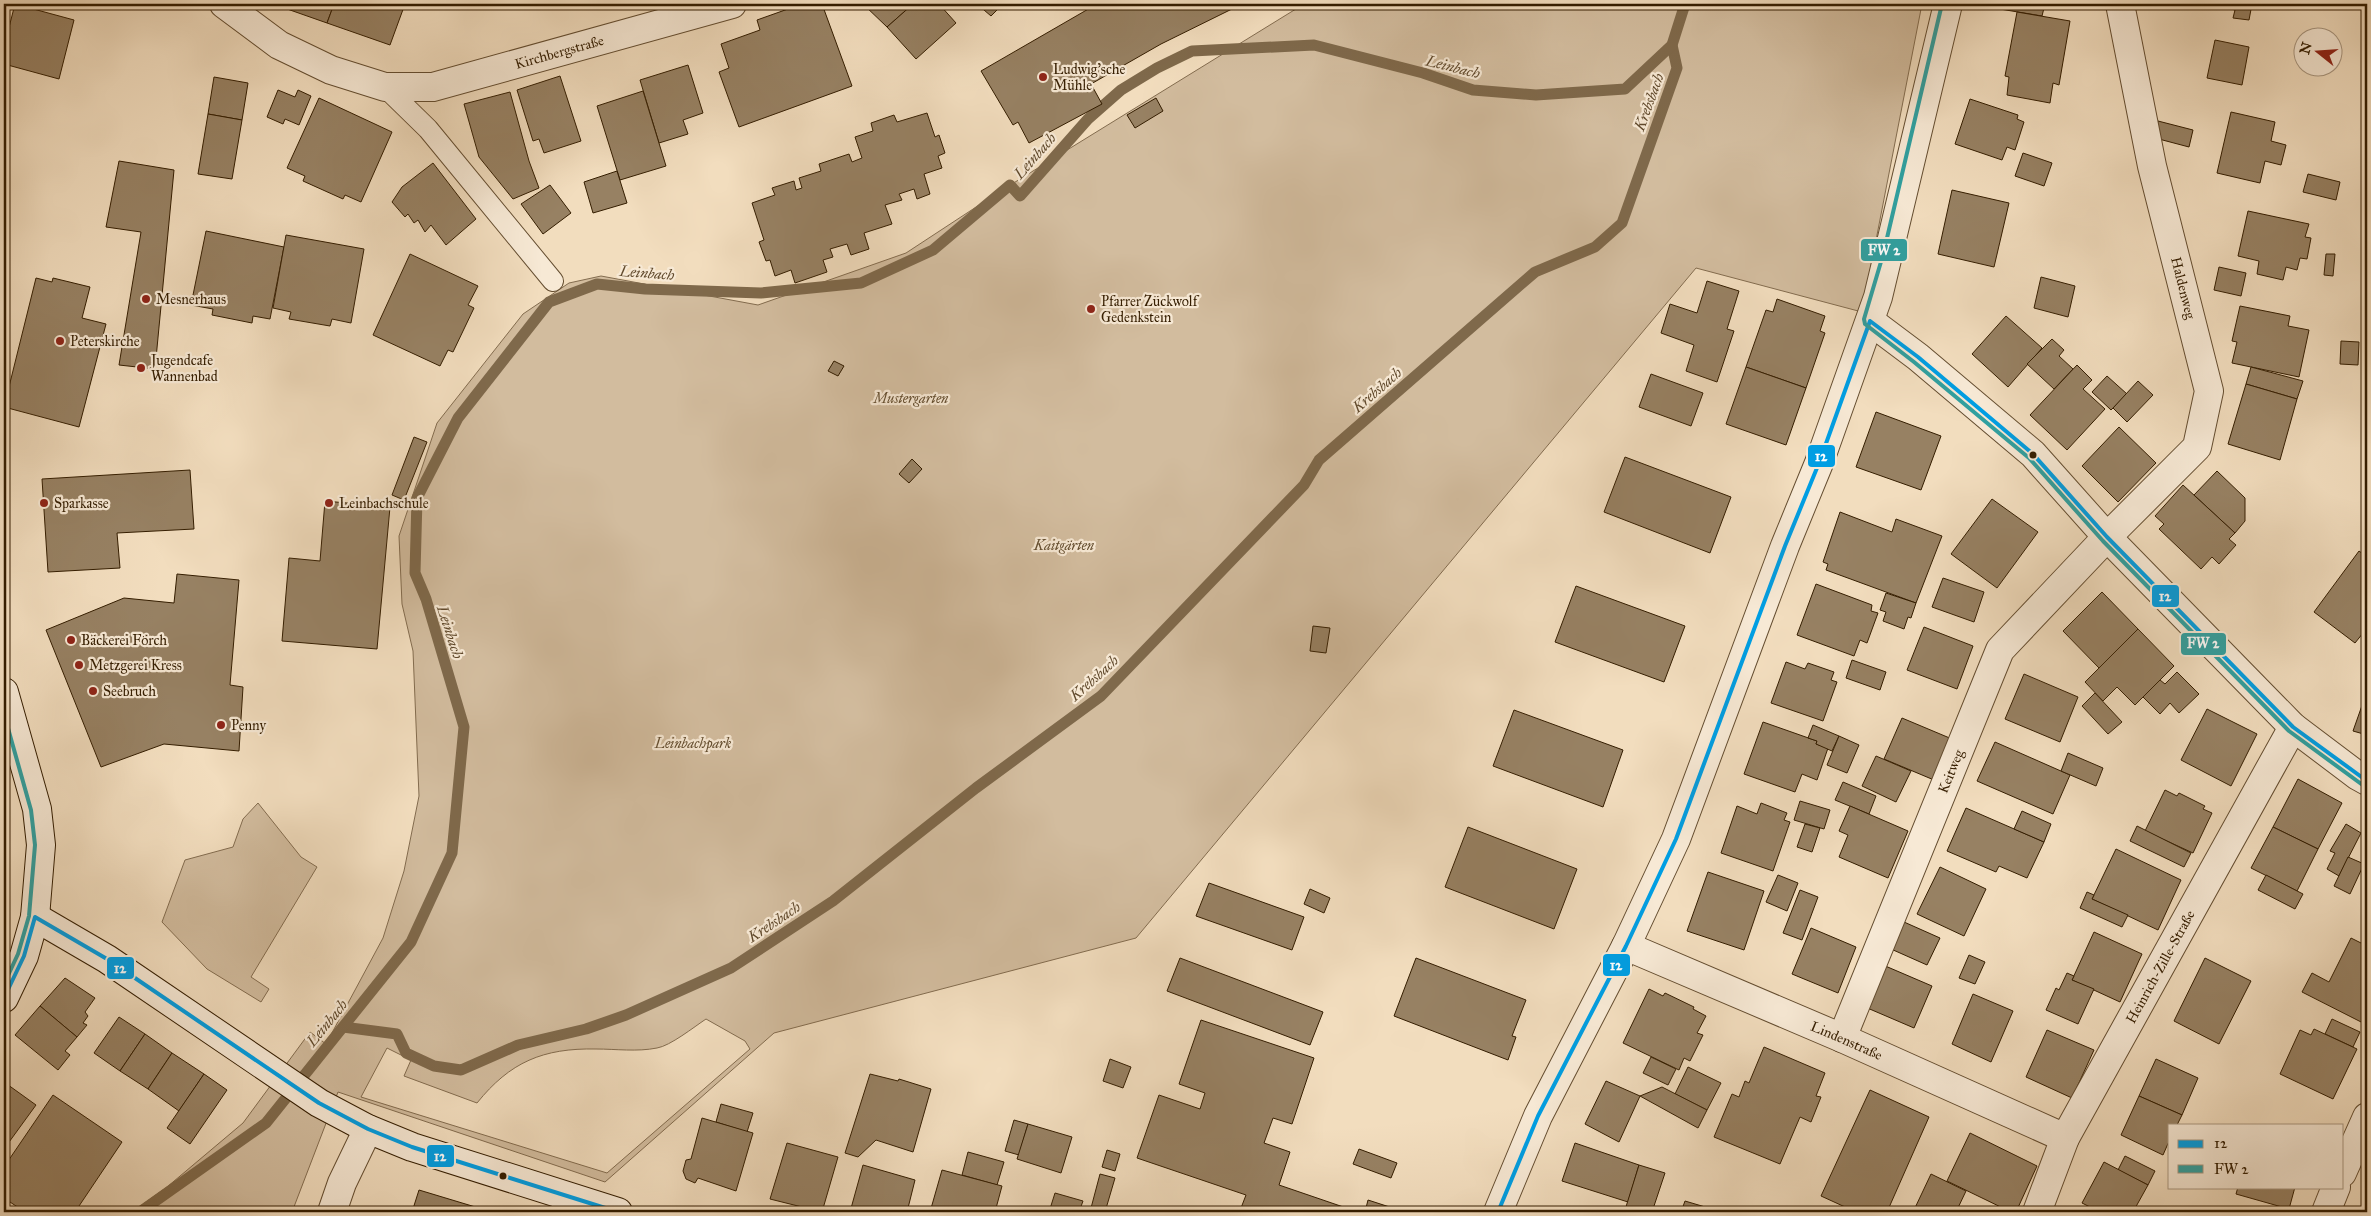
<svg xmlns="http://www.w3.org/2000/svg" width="2371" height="1216" font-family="'IM FELL Great Primer',serif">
<rect width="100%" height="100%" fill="#f2ddbe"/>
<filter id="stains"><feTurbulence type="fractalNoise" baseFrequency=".004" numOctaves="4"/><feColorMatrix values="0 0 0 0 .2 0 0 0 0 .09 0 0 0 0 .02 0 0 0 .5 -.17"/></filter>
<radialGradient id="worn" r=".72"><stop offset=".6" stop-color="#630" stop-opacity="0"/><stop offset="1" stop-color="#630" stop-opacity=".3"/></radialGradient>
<g fill="#d2bc9e" stroke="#836c4f" fill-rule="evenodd">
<path d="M1304 4H1922L1862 312 1696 268 1136 938 774 1033 605 1182 338 1092 292 1212H132L167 1187 243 1123 310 1032 326 1044 383 938 404 871 419 796 413 651 402 604 399 536 437 423 523 314 569 283 601 276 758 305 906 253 999 192ZM706 1019 745 1041 750 1049 607 1173 361 1097 387 1048 411 1060 404 1076 477 1103C510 1062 543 1048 596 1049 616 1049 637 1052 657 1048 670 1046 694 1027 706 1019Z"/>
<polygon points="258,803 301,857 317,867 251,977 269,989 261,1002 207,969 162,922 185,860 233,847 243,819"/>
</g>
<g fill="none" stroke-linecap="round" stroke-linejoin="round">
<g stroke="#7f694b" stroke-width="11">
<polyline points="343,1027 397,1034 406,1053 434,1066 461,1070 518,1045 586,1029 626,1015 731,968 833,901 976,788 1101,696 1304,485 1319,460 1535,272 1595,247 1622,223 1677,68 1672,45"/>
<polyline points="140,1212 266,1123 411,942 452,853 464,727 426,599 415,573 417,498 458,418 549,302 597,284 645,289 761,293 861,283 933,250 1010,185 1020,196 1088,119 1121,90 1157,68 1192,51 1314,45 1423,73 1473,90 1536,95 1625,89 1672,45 1685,4"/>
</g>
</g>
<g fill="#978163" stroke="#341d00">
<polygon points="15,4 74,20 59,79 4,64 4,47"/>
<polygon points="273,4 334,4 327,23"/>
<polygon points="334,4 405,4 390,45 327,23"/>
<polygon points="802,4 822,4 852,86 739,127 719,72 729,68 721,44 760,30 757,20"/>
<polygon points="863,4 913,4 887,27"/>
<polygon points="913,4 939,4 956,23 916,59 887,27"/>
<polygon points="977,4 1003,4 991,16"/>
<polygon points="1097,4 1229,4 1236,7 1161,44 1091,84 1102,104 1029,143 1018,122 1013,125 981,71"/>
<polygon points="1989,4 2045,4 2042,16 1988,7"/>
<polygon points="2211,4 2252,4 2249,20 2233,18 2235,10"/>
<polygon points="2017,12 2070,21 2059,85 2053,83 2050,103 2007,95 2009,77 2005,76"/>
<polygon points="2215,40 2249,47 2242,85 2207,78"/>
<polygon points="688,65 703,113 683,120 688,134 659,143 640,80"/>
<polygon points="560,76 581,141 544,153 539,139 533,141 517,90"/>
<polygon points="214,77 248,83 242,120 208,114"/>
<polygon points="278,90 295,97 298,90 311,96 299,125 285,119 283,124 267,117"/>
<polygon points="643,91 666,166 620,180 597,106"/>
<polygon points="510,92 529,161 539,188 513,199 479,157 464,104"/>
<polygon points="319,98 392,132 361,202 345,195 343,199 303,181 305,176 287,168"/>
<polygon points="1156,98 1163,111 1135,128 1127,115"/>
<polygon points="1970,99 2018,115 2017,119 2024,122 2015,150 2007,147 2002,160 1955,144"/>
<polygon points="2231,112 2275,122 2271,141 2286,145 2281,165 2265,161 2260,183 2217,173"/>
<polygon points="927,113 935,137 939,135 945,153 938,156 942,168 924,174 930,194 917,199 914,189 899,194 902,200 885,205 892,224 864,233 869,249 851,255 847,244 830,249 833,257 823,260 827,272 795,283 791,270 775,276 770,260 766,261 759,242 764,240 752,203 775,195 772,188 794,181 796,190 802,188 799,178 821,171 819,164 849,154 852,162 862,158 855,137 873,131 871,123 894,115 897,122"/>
<polygon points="208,114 242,120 232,179 198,174"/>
<polygon points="2158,121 2193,130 2189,147 2155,138"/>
<polygon points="2023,153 2052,163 2044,186 2015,176"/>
<polygon points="119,161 174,170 155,369 119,365 141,232 106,227"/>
<polygon points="433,163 476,219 446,245 431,225 425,232 418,220 414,223 408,214 405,217 392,202 402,187"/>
<polygon points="617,171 627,203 593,213 584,182"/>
<polygon points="2308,174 2340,182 2336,200 2303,192"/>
<polygon points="550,185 571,213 543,234 521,204"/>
<polygon points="1952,190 2009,203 1994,267 1938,254"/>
<polygon points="2248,211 2309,224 2305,237 2311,238 2307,259 2300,258 2297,270 2286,267 2283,280 2257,274 2259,261 2238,256"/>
<polygon points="206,231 284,247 270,319 253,316 252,323 212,315 213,309 191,305"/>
<polygon points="286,235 364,249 351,323 332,319 330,326 289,319 291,312 273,308"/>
<polygon points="410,254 478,286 468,305 474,308 453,352 448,350 440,366 373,335"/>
<polygon points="2326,254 2335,254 2333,276 2324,275"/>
<polygon points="2219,267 2246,273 2241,296 2214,290"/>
<polygon points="2041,277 2075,286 2068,317 2034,308"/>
<polygon points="36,278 52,282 53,278 90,287 82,318 106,324 79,427 4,407"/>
<polygon points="1707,281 1739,291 1727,329 1734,331 1717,382 1686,371 1694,345 1661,333 1670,304 1697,313"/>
<polygon points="1777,299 1825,316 1820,331 1825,333 1806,388 1746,367 1766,310 1773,312"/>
<polygon points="2240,306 2290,316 2288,326 2309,330 2299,377 2232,363 2237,342 2232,341"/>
<polygon points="2006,316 2042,348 2008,387 1972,354"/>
<polygon points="2052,339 2064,350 2059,356 2073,369 2054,389 2027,364"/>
<polygon points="2341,341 2359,342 2358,365 2340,364"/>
<polygon points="834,361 844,366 838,376 828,371"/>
<polygon points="2077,365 2092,380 2083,389 2105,409 2067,450 2030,415"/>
<polygon points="1746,367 1806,388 1786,445 1726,424"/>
<polygon points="2251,367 2303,381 2297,399 2246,384"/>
<polygon points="1651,374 1703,393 1691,426 1639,407"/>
<polygon points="2107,376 2127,394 2111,410 2092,392"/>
<polygon points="2138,381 2153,395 2127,422 2113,408"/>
<polygon points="2246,384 2297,399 2280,460 2228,444"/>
<polygon points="1876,412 1941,436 1921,490 1856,467"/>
<polygon points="2119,427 2156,463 2118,502 2082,466"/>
<polygon points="414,437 427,442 404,500 392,495"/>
<polygon points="1625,457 1731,497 1710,553 1604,512"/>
<polygon points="912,459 922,469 909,483 899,474"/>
<polygon points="190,470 194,529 117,533 120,568 48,572 42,479"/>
<polygon points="2217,471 2245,498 2245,521 2235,533 2194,495"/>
<polygon points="2183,485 2235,533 2229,539 2236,545 2219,564 2212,557 2201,569 2159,529 2164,524 2155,516"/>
<polygon points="1992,499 2038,532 1997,588 1951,554"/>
<polygon points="325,501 390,507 377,649 282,641 289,558 320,561"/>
<polygon points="1840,512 1892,532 1896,519 1942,536 1916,603 1826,570 1828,564 1823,562"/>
<polygon points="2359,551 2367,557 2367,636 2363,633 2355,643 2314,612"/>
<polygon points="177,574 239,580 230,685 243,687 239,751 164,744 101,767 46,630 124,598 174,603"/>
<polygon points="1943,578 1984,592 1974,622 1932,607"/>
<polygon points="1816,584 1872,605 1871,611 1878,613 1867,643 1860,640 1854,656 1797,635"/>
<polygon points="1576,586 1685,626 1664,682 1555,642"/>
<polygon points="2102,592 2138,629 2099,668 2063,631"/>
<polygon points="1886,593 1916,603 1911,618 1908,617 1904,629 1883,621 1886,612 1880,610"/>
<polygon points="1313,626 1330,628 1326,653 1310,651"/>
<polygon points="1924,627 1973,646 1957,689 1907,670"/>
<polygon points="2138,629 2174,666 2135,705 2117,687 2103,701 2085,682"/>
<polygon points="1852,660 1886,672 1880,690 1846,678"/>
<polygon points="1786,662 1805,669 1808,663 1834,672 1831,680 1837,682 1823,721 1771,703"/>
<polygon points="2177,672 2199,694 2179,713 2170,703 2160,714 2143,697 2160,680 2165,684"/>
<polygon points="2024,674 2078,697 2060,742 2005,719"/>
<polygon points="2095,693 2122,722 2108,734 2082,706"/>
<polygon points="2365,697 2367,698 2367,735 2353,731"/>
<polygon points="2207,709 2257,734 2231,786 2181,760"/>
<polygon points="1514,710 1623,750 1603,807 1493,766"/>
<polygon points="1902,718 1952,739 1934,780 1884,759"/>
<polygon points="1763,722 1817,741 1816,744 1828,748 1817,780 1802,774 1795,792 1744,774"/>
<polygon points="1813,725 1839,736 1832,751 1816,744 1817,741 1808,738"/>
<polygon points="1839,736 1859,745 1847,773 1827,765"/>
<polygon points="1995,742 2070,775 2053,814 1977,781"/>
<polygon points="2068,753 2103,768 2096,786 2061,771"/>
<polygon points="1876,756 1911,771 1896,802 1862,786"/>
<polygon points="2298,779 2342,803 2318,849 2273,827"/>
<polygon points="1843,782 1876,796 1869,814 1835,800"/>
<polygon points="2165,790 2177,796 2179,793 2205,806 2203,809 2212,813 2193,853 2145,831"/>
<polygon points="1800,801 1830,810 1824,829 1794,820"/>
<polygon points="1761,803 1787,813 1784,820 1790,822 1773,871 1721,853 1737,806 1757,814"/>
<polygon points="1850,806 1908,831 1888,878 1839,857 1848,835 1839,831"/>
<polygon points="1966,808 2044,842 2027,878 1999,866 1996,872 1947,851"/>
<polygon points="2022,811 2051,824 2044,842 2014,829"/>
<polygon points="1805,824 1820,828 1812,852 1797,847"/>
<polygon points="2346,824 2361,833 2339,876 2327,869 2335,853 2330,851"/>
<polygon points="2137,826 2191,853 2184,867 2130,841"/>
<polygon points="1468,827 1577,869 1554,929 1445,887"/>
<polygon points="2273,827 2318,849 2297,891 2251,868"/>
<polygon points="2116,849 2181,880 2158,930 2092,899"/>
<polygon points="2348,857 2364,864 2350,894 2334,886"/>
<polygon points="1940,867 1986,889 1964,936 1917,914"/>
<polygon points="1708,872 1764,891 1744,950 1687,931"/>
<polygon points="1778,875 1798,883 1787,911 1766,902"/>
<polygon points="2266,875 2303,894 2295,909 2258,890"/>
<polygon points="1209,883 1304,917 1292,950 1196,916"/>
<polygon points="1310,889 1330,898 1324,913 1304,904"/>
<polygon points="1800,890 1818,897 1802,940 1783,933"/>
<polygon points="2087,892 2094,895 2092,899 2128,915 2122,927 2080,908"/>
<polygon points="1904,922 1940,938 1927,965 1891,949"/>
<polygon points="1811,928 1856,947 1838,993 1792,974"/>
<polygon points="2094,932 2142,954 2120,1002 2072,980"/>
<polygon points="2351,938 2367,946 2367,1025 2302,992 2312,973 2329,982"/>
<polygon points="1969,955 1985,962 1975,984 1959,978"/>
<polygon points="1180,958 1323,1012 1310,1045 1167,991"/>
<polygon points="1416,958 1526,1000 1512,1036 1516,1037 1508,1060 1394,1016"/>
<polygon points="2205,958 2251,981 2219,1044 2174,1021"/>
<polygon points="1883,965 1932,986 1914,1028 1865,1007"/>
<polygon points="2067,973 2074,976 2072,980 2094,989 2078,1024 2046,1010 2056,988 2059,990"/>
<polygon points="65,978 95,998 85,1012 88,1016 83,1023 87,1025 77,1037 40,1006"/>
<polygon points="1649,989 1663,996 1665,993 1694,1007 1693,1009 1706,1016 1697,1033 1703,1035 1690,1061 1684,1058 1679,1070 1623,1043"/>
<polygon points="1973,994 2013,1011 1991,1062 1952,1044"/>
<polygon points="40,1006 77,1037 65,1051 70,1055 58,1070 15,1035"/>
<polygon points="119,1017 145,1034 120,1071 94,1053"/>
<polygon points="2332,1019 2360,1032 2353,1047 2325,1034"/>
<polygon points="1201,1020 1314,1058 1292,1124 1273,1118 1264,1143 1290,1152 1279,1185 1358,1212 1253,1212 1241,1208 1246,1195 1137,1158 1159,1095 1200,1109 1205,1093 1179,1084"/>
<polygon points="2314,1029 2357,1049 2333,1099 2280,1074 2300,1030 2311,1035"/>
<polygon points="2047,1030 2094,1050 2072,1098 2026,1077"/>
<polygon points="145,1034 172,1053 148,1089 120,1071"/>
<polygon points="1764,1047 1825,1073 1816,1096 1821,1097 1811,1122 1800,1117 1780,1164 1714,1137 1732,1094 1739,1097 1745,1081 1749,1083"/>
<polygon points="172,1053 204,1074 179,1111 148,1089"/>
<polygon points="1651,1057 1676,1069 1668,1085 1643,1073"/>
<polygon points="1110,1059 1131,1067 1123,1088 1103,1081"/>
<polygon points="2156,1059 2198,1078 2182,1115 2139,1096"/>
<polygon points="1688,1067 1721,1083 1707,1110 1675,1094"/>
<polygon points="204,1074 227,1090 190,1144 167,1128"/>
<polygon points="870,1074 898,1081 899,1079 931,1089 913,1152 876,1140 858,1157 845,1153"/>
<polygon points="1606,1081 1640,1096 1619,1142 1585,1124"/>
<polygon points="4,1082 36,1105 4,1149"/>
<polygon points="1662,1087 1707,1110 1698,1128 1640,1096"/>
<polygon points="1870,1090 1929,1117 1887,1212 1856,1212 1821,1196"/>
<polygon points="53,1095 122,1142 75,1212 25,1212 4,1198 4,1167"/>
<polygon points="2139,1096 2182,1115 2177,1125 2170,1125 2170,1139 2163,1155 2121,1135"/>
<polygon points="721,1104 753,1113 747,1132 716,1122"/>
<polygon points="702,1118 753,1133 736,1191 698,1178 695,1183 686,1179 683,1171 686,1160 691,1159"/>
<polygon points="1014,1120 1028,1124 1019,1155 1005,1151"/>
<polygon points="1028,1124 1072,1137 1061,1173 1017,1159"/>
<polygon points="1970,1133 2037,1166 2016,1212 2011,1212 1947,1181"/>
<polygon points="787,1143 838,1157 822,1212 770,1199"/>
<polygon points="1575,1143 1639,1165 1628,1202 1562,1181"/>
<polygon points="1359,1149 1397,1163 1391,1178 1353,1164"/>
<polygon points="1107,1150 1120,1154 1115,1171 1102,1167"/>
<polygon points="968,1152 1004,1162 997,1185 962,1175"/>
<polygon points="2125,1156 2155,1171 2148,1185 2118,1170"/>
<polygon points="2104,1162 2148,1185 2133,1212 2100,1212 2082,1203"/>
<polygon points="863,1165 915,1180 907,1212 850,1212"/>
<polygon points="1639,1165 1665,1173 1652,1212 1633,1212 1625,1210"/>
<polygon points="942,1170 1002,1186 995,1212 930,1212"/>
<polygon points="1100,1174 1115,1178 1105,1212 1091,1208"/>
<polygon points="1931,1174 1966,1191 1956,1212 1918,1212 1914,1210"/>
<polygon points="2238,1187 2295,1187 2289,1209 2236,1194"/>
<polygon points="419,1190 492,1212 412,1212"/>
<polygon points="1055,1193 1083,1201 1079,1212 1049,1212"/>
<polygon points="1368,1200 1405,1212 1365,1212"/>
<polygon points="1685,1201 1722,1212 1681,1212"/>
</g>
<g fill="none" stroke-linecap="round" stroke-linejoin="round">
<g stroke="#644d30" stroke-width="22">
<polyline id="service" points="385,87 428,129 553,281"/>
</g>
<g stroke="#644d30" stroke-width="30">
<g id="minor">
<path id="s1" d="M224 4 279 45 331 70 385 87H433L732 4"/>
<polyline points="1870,321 1918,357 2033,454 2107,537 2293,727 2358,776 2367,781"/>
<path id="s2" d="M1626 946 1842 1038 2065 1138"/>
<path id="s3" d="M1842 1038 2000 650 2107 537 2197 447 2209 391 2152 166 2120 4"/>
<polyline points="2342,1173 2367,1117"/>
<polyline points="332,1212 342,1183 368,1129"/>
<polyline points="1498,1212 1538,1116 1626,946 1676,839 1785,546 1819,463 1878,297 1948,4"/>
<path id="s4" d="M2037 1212 2065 1138 2293 727"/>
<polyline points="2326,1212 2336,1187"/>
</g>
</g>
<g stroke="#341d00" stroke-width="30">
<g id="secondary">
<polyline points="4,692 37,809 41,845 35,917 24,956 4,998"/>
<polyline points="35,917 107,959 319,1103 368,1129 412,1147 618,1212"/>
</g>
</g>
<use href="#service" stroke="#f7e9d5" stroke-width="20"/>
<use href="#minor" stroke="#f7e9d5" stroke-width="28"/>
<use href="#secondary" stroke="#f7e9d5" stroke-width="28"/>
<g stroke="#f7e9d5" stroke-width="8">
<g id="bus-1">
<polyline points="4,998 24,956 35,917 107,959 319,1103 368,1129 412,1147 618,1212"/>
<polyline points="1498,1212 1538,1116 1626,946 1676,839 1785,546 1819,463 1870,321 1918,357 2033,454 2107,537 2293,727 2367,781"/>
</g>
</g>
<g stroke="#f7e9d5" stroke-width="8">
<g id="bus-2">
<polyline points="1942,4 1883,255 1864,319 1865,324 1914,362 2029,458 2103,541 2289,731 2364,786"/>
<polyline points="4,714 31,810 35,845 29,916 18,954 4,984"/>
</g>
</g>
<use href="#bus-1" stroke="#009ee3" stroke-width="4"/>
<use href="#bus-2" stroke="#30a0a0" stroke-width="4"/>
</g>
<g fill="#8f2418" stroke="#f7e9d5" stroke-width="2">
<circle cx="1043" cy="77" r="5"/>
<circle cx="146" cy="299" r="5"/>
<circle cx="1091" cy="309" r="5"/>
<circle cx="60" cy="341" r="5"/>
<circle cx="141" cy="368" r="5"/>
<circle cx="44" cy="503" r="5"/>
<circle cx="329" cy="503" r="5"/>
<circle cx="71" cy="640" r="5"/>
<circle cx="79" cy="665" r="5"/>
<circle cx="93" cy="691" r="5"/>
<circle cx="221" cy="725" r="5"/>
</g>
<g fill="#341d00" stroke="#f7e9d5" stroke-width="2">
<circle cx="2033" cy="455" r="4.5"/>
<circle cx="503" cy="1176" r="4.5"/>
</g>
<g text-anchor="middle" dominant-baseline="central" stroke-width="4.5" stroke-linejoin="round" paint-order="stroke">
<g font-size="14" fill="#341d00" stroke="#f7e9d5">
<text stroke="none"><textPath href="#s1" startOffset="362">Kirchbergstraße</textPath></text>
<text transform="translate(2183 288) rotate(76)">Haldenweg</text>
<text stroke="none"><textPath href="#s3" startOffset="288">Keitweg</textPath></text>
<text stroke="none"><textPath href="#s4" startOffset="275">Heinrich-Zille-Straße</textPath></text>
<text stroke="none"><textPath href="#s2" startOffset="240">Lindenstraße</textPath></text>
</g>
<g font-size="14" fill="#341d00" stroke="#f7e9d5" text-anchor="start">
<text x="1053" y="69">Ludwig’sche<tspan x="1053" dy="16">Mühle</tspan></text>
<text x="156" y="299">Mesnerhaus</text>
<text x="1101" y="301">Pfarrer Zückwolf<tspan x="1101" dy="16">Gedenkstein</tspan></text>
<text x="70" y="341">Peterskirche</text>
<text x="151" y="360">Jugendcafe<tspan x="151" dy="16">Wannenbad</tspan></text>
<text x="54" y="503">Sparkasse</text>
<text x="339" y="503">Leinbachschule</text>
<text x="81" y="640">Bäckerei Förch</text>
<text x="89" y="665">Metzgerei Kress</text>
<text x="103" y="691">Seebruch</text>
<text x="231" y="725">Penny</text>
</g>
<g font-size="14" font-style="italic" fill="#634d2f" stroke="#f7e9d5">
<text x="911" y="398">Mustergarten</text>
<text x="1064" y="545">Kaitgärten</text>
<text x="693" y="743">Leinbachpark</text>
</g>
<g font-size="15" font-style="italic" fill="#60492c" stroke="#f7e9d5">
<text transform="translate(1453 67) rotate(14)">Leinbach</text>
<text transform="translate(1649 102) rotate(-70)">Krebsbach</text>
<text transform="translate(1035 156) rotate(-49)">Leinbach</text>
<text transform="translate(647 273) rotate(4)">Leinbach</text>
<text transform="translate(1377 390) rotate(-41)">Krebsbach</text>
<text transform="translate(450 632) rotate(72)">Leinbach</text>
<text transform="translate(1094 678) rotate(-42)">Krebsbach</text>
<text transform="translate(774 922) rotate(-34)">Krebsbach</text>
<text transform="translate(327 1023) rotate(-51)">Leinbach</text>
</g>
</g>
<g stroke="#f7e9d5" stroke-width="2">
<rect x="1860" y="238" width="48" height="24" rx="5" fill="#30a0a0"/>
<rect x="1807" y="444" width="29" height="24" rx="5" fill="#009ee3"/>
<rect x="2151" y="584" width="29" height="24" rx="5" fill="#009ee3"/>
<rect x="2180" y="632" width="47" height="24" rx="5" fill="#30a0a0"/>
<rect x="1602" y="953" width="29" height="24" rx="5" fill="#009ee3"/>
<rect x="106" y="956" width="29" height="24" rx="5" fill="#009ee3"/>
<rect x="426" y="1144" width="29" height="24" rx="5" fill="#009ee3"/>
</g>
<g font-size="14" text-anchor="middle" font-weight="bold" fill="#fff">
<text x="1884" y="255">FW 2</text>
<text x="1821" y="461">12</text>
<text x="2165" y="601">12</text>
<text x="2203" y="648">FW 2</text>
<text x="1616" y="970">12</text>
<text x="120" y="973">12</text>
<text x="440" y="1161">12</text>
</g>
<rect width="2371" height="1216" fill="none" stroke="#f2ddbe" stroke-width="20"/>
<rect x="5" y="5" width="2361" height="1206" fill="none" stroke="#341d00" stroke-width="2.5"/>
<rect x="10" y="10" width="2351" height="1196" fill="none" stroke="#341d00"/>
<rect x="2168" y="1124" width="175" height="65" fill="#f7e9d5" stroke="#a99780"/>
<rect x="2178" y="1140" width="25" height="8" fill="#009ee3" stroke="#a99780"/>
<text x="2214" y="1148" font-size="15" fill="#341d00">12</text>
<rect x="2178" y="1165" width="25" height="8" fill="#30a0a0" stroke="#a99780"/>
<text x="2214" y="1174" font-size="15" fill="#341d00">FW 2</text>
<g transform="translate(2318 52) rotate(287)"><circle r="24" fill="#f7e9d5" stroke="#a99780"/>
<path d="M0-4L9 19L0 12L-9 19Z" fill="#8f2418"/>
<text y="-8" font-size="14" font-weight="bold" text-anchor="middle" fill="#341d00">N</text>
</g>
<rect width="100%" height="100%" filter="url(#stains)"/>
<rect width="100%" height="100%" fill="url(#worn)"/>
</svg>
